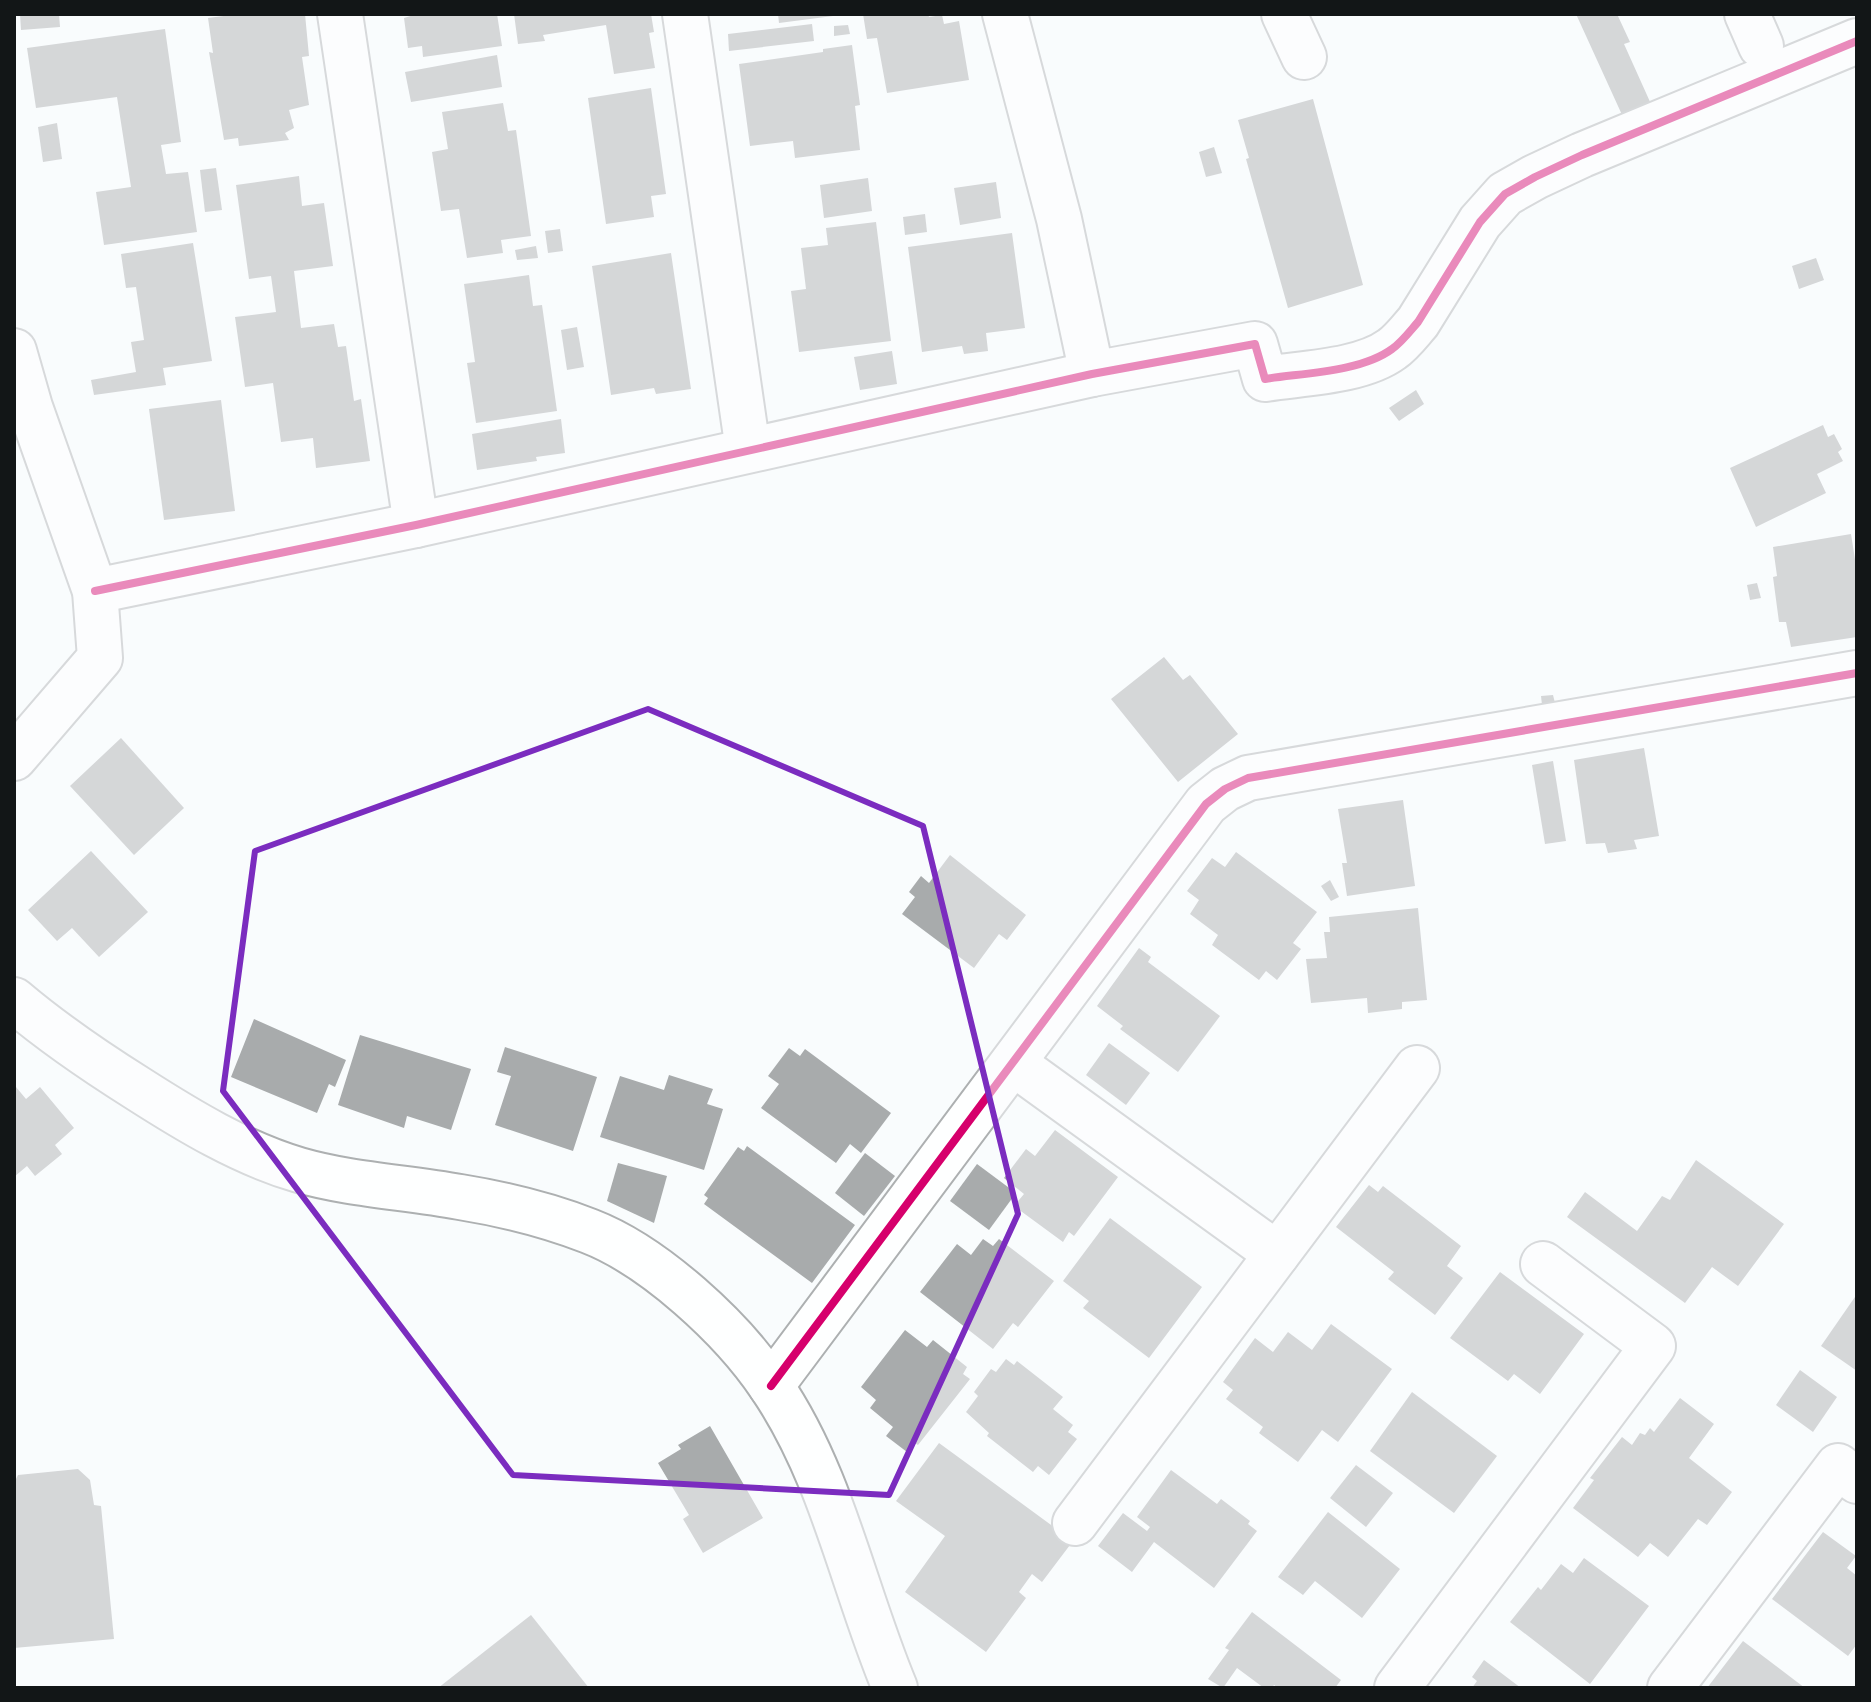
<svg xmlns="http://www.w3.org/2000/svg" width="1871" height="1702" font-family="Overpass,sans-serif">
<rect width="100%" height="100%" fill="#f9fcfd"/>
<g fill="#a8abac">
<polygon points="20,14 59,14 60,27 21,30"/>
<polygon points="239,14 305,14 309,56 302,57 309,105 289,110 294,128 285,133 289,140 239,146 238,138 224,140 209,52 213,53 208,18"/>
<polygon points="417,14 497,14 502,46 423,57 422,46 408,48 404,18"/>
<polygon points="514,14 651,14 654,32 649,33 655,68 614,74 606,25 543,35 545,41 518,44"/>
<polygon points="778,14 833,14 833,16 779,23"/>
<polygon points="863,14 928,14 929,17 942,15 944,24 959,21 969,80 887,93 877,38 867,39"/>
<polygon points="1576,14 1617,14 1630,42 1624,44 1651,104 1623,117"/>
<polygon points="812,24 814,41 729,51 728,34"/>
<polygon points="848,25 850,34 834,36 834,26"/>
<polygon points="165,29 181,142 161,145 166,174 188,172 197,232 104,245 96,192 131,187 117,97 36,108 27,48"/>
<polygon points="852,45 860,105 855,106 860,150 795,158 793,141 750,146 739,64 823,52 823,49"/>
<polygon points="497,55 502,87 411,102 405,72"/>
<polygon points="651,88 666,194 651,196 654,217 606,224 588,98"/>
<polygon points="1313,99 1363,285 1288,308 1246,159 1249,158 1238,120"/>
<polygon points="503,103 508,131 516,130 531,236 501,240 503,253 467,258 459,209 441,211 432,152 448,149 442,112"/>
<polygon points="57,123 62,159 43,162 38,127"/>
<polygon points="1214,147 1222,173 1206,177 1199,152"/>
<polygon points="216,168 222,210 205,212 200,170"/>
<polygon points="299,176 302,206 324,203 333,266 294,271 301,328 334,324 338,347 346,346 354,401 361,399 370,461 316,468 313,438 281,442 273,383 245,387 235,317 276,312 271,276 249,279 236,185"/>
<polygon points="868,178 872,211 824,218 820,185"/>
<polygon points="996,182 1001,218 960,225 954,188"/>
<polygon points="925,214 927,232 905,235 903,217"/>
<polygon points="876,222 891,341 799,352 791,291 806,289 801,248 828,245 826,228"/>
<polygon points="560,229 563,251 548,253 545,231"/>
<polygon points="1012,233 1025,328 986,333 988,351 964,354 962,346 922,352 908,247"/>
<polygon points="193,243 212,361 163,368 166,385 94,395 91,380 136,372 131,342 144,340 136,287 126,288 121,254"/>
<polygon points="536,246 538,258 517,260 515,250"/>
<polygon points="671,253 691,389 656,394 654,388 611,395 592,266"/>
<polygon points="1816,258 1824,280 1799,289 1792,266"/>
<polygon points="529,275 533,306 542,305 557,411 476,423 467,363 475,362 464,284"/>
<polygon points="577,327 584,367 567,370 561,330"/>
<polygon points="892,351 897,384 860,390 854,357"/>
<polygon points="1416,390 1424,404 1399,421 1389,408"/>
<polygon points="221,400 235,511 164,520 149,409"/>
<polygon points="561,419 565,453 536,457 537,461 477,470 472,434"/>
<polygon points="1823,425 1828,437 1834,434 1842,449 1838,452 1843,461 1817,474 1826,493 1756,527 1730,468"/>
<polygon points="1851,534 1857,572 1857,637 1791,647 1786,622 1779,622 1773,577 1777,576 1773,547"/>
<polygon points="1757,583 1761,598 1750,600 1747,585"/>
<polygon points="1164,657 1183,680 1190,675 1238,734 1178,782 1111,699"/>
<polygon points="1553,695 1555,703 1542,705 1541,696"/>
<polygon points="121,738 184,808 134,855 70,786"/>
<polygon points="1644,748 1659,836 1634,840 1637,849 1608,853 1605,843 1586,844 1574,760"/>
<polygon points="1553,761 1566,841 1545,844 1532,765"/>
<polygon points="1403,800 1415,886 1347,896 1342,863 1347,863 1338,809"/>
<polygon points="91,851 148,912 99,957 72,928 57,941 28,910"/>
<polygon points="1236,852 1317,912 1293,943 1301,949 1277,980 1266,971 1259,980 1212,945 1218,935 1190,914 1199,900 1187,891 1212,858 1225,867"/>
<polygon points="950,855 1026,915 1007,940 999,934 974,968 902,914 915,897 909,892 921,876 929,883"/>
<polygon points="1330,880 1339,897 1331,901 1321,886"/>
<polygon points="1418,908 1427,1000 1402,1002 1402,1009 1368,1013 1367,998 1311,1003 1306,959 1327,958 1324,932 1330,932 1329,917"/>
<polygon points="1139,948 1151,957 1148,962 1220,1016 1178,1072 1120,1029 1123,1026 1097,1006"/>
<polygon points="254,1019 346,1060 335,1087 329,1084 317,1113 231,1077"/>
<polygon points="360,1035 471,1069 451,1130 407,1116 404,1128 338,1105"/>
<polygon points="1109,1043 1150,1073 1126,1105 1086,1075"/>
<polygon points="505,1047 597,1077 573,1151 495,1125 511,1076 497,1072"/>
<polygon points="789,1048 800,1056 805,1049 891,1113 861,1153 850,1144 836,1163 761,1108 779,1084 768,1076"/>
<polygon points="669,1075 713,1089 707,1104 723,1109 704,1170 600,1137 620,1076 664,1090"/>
<polygon points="16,1087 26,1099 40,1087 74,1128 55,1145 62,1154 35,1176 27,1166 14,1177 14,1089"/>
<polygon points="1055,1130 1118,1177 1074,1236 1069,1232 1063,1242 1014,1206 1024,1194 1004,1178 1026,1149 1035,1156"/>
<polygon points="747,1146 855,1225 812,1283 704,1204 708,1198 704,1195 738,1147 744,1151"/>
<polygon points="865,1153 895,1176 864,1216 835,1193"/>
<polygon points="1696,1160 1784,1224 1738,1286 1712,1267 1685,1303 1567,1217 1585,1192 1637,1231 1662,1196 1670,1200"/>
<polygon points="618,1163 667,1176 654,1223 607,1201"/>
<polygon points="977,1164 1016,1193 989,1230 950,1201"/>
<polygon points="1369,1185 1378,1192 1383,1186 1461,1246 1447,1266 1463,1278 1435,1315 1388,1279 1394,1272 1336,1227"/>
<polygon points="1110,1218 1202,1287 1149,1358 1083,1308 1089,1301 1063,1281"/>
<polygon points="983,1239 993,1246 999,1239 1054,1281 1018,1327 1013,1323 993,1349 920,1292 957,1244 971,1255"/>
<polygon points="1500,1272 1584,1334 1540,1394 1514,1374 1508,1381 1450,1338"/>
<polygon points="1857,1294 1857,1371 1821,1346"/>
<polygon points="1331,1324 1392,1369 1338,1442 1322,1430 1298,1462 1259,1433 1263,1427 1226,1399 1233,1390 1223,1382 1255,1338 1273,1352 1288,1332 1312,1350"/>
<polygon points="905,1330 927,1347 933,1340 967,1367 963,1374 970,1379 918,1445 915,1443 907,1452 886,1436 893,1427 870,1408 876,1400 861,1387"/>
<polygon points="1006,1359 1014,1365 1017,1361 1063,1397 1053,1409 1073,1425 1068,1432 1077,1439 1049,1475 1038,1466 1033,1472 987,1436 989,1433 966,1412 978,1396 974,1392 991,1369 996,1372"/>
<polygon points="1800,1370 1837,1397 1813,1432 1776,1405"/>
<polygon points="1412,1392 1497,1456 1454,1513 1370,1451"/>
<polygon points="1680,1398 1714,1424 1689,1458 1732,1492 1707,1525 1698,1519 1668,1557 1650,1543 1638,1557 1573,1508 1594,1480 1590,1478 1622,1437 1632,1445 1640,1433 1645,1435 1650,1428 1654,1432"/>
<polygon points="710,1426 763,1518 703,1553 683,1519 689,1515 658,1463 681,1449 678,1445"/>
<polygon points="939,1443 1073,1541 1042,1582 1032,1574 1019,1592 1026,1598 986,1652 905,1592 945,1536 896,1501"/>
<polygon points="1356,1465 1393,1493 1366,1527 1330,1498"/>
<polygon points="78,1469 90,1480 94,1505 101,1506 114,1639 14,1648 14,1483 18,1475"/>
<polygon points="1171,1470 1217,1504 1221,1499 1250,1521 1248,1524 1257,1531 1214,1588 1154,1542 1132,1572 1098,1546 1123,1513 1147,1531 1150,1527 1137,1517"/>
<polygon points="1328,1512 1400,1569 1362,1618 1315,1581 1303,1595 1278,1577"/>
<polygon points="1823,1532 1856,1556 1847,1568 1857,1576 1857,1644 1848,1656 1772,1599"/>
<polygon points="1584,1558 1649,1606 1590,1684 1510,1622 1538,1587 1541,1590 1561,1564 1573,1573"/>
<polygon points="1252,1612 1341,1680 1335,1688 1278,1688 1274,1685 1272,1688 1264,1688 1237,1668 1223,1688 1208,1679 1229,1650 1225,1648"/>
<polygon points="531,1615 589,1688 438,1688"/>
<polygon points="1743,1641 1805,1688 1707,1688"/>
<polygon points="1484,1660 1521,1688 1472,1688 1477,1681 1472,1677"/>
</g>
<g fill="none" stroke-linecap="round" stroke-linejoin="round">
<g stroke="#adb0b1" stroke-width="48">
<g id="street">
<polyline points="340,14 416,525"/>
<polyline points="685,14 748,450"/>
<polyline points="1005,14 1059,219 1092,374"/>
<polyline points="1284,14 1304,57"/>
<polyline points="1747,14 1761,46"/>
<polyline points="14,351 30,407 95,591 100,658 14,758"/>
<path d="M95 591 416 525 1092 374 1255 344 1265 379C1302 373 1361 372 1392 349 1402 342 1410 331 1418 322L1480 222 1505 194 1535 177 1582 155 1857 41"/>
<path d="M14 1000C53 1033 94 1061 137 1088 187 1120 241 1153 299 1170 351 1185 406 1187 460 1197 503 1204 548 1215 589 1231 654 1256 732 1328 771 1386 833 1477 853 1588 895 1688"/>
<polyline points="1013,1063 1277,1254"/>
<polyline points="771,1386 1206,804 1225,789 1248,778 1857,673"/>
<polyline points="1075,1523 1417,1068"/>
<polyline points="1397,1688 1653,1346 1543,1264"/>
<polyline points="1670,1688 1838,1466 1857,1481"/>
</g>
</g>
<use href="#street" stroke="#feffff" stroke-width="44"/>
<g stroke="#fff" stroke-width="13">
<g id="cycleway">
<path d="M95 591 416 525 1092 374 1255 344 1265 379C1302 373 1361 372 1392 349 1402 342 1410 331 1418 322L1480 222 1505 194 1535 177 1582 155 1857 41"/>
<polyline points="771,1386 1206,804 1225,789 1248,778 1857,673"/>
</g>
</g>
<use href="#cycleway" stroke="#d6006c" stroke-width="8"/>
</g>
<path d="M0 0H1871V1702H0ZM648 709 923 826 1018 1214 889 1495 513 1475 223 1091 255 851Z" fill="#f9fcfd" fill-opacity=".55" fill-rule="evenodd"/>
<path fill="none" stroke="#7b2cbf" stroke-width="6" stroke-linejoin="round" d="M648 709 923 826 1018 1214 889 1495 513 1475 223 1091 255 851Z"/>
<rect width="1871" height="1702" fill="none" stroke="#121617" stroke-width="32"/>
</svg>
